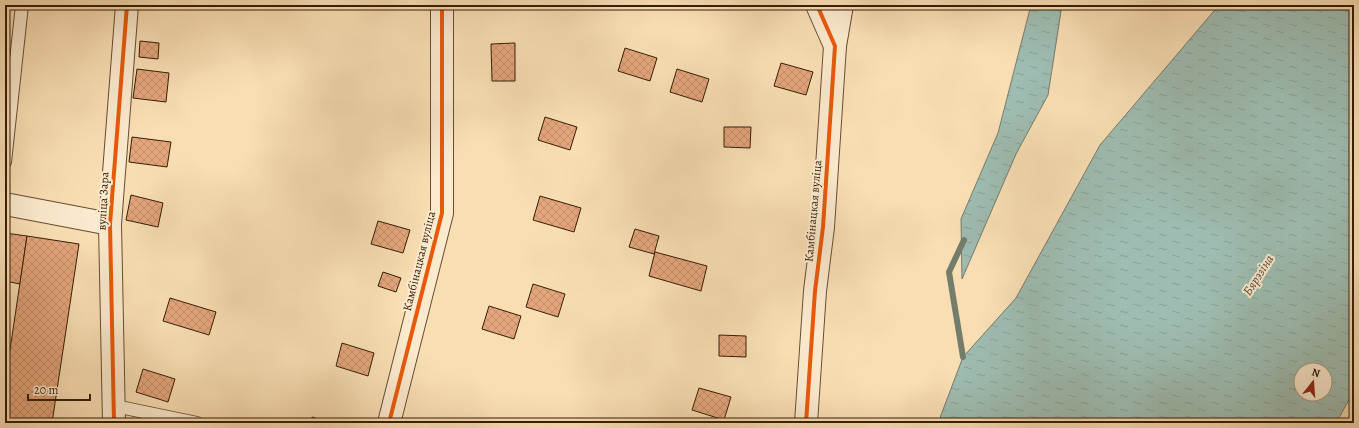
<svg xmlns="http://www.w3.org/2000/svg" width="1359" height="428" font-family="Alegreya,serif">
<defs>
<pattern id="water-ripples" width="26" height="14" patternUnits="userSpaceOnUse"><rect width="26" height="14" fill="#9ebcb1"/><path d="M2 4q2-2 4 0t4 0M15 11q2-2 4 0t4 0" fill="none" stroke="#89a197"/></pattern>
<pattern id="building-cross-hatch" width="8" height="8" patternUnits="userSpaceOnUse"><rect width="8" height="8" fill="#e4a67c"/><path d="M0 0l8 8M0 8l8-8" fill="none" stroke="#c48e6a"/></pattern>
</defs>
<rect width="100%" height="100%" fill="#f9deb4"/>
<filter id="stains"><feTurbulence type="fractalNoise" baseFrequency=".005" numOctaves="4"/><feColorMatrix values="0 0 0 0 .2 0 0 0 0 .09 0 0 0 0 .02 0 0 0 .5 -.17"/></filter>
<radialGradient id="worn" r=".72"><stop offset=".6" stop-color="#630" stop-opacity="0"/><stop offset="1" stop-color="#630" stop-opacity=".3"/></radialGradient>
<g fill="url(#water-ripples)" stroke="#747c6c" fill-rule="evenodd">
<polygon points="1031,5 1062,5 1048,95 1016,154 962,279 961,219 998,133"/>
<path d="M1219 5H1354V391L1336 423H938L963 357 1016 298 1100 145ZM1301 370H1325V394H1301Z"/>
</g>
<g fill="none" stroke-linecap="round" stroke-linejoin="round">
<polyline stroke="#747c6c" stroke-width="6" points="963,357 949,272 964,240"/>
</g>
<g fill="url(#building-cross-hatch)" stroke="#361d04">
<polygon points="140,41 159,43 158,59 139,57"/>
<polygon points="515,43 515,81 492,81 491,44"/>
<polygon points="625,48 657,58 650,81 618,71"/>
<polygon points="781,63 813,72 806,95 774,86"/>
<polygon points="137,69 169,73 166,102 133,98"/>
<polygon points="677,69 709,79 702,102 670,92"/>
<polygon points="545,117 577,127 570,150 538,140"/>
<polygon points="724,127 751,127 750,148 724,147"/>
<polygon points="132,137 171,142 167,167 129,162"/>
<polygon points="131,195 163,203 158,227 126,220"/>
<polygon points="540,196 581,208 574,232 533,220"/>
<polygon points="378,221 410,230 403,253 371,244"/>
<polygon points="635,229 659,236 654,254 629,247"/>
<polygon points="5,233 27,236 20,284 5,281"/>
<polygon points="27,236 79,244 52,423 5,423 5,383"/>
<polygon points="655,252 707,266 701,291 649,276"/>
<polygon points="383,272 401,278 396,292 378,286"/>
<polygon points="533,284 565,294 558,317 526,307"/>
<polygon points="170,298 216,312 209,335 163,321"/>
<polygon points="489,306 521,316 514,339 482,329"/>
<polygon points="719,335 746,336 746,357 719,356"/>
<polygon points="342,343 374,353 368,376 336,366"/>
<polygon points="143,369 175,379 168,402 136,392"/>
<polygon points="699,388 731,397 724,420 692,410"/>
<polygon points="312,417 331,423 310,423"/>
</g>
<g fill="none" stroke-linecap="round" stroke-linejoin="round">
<g stroke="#674d30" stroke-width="14">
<g id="service">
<polyline points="5,162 22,5"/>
<polyline points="115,406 197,423"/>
</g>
</g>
<g stroke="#674d30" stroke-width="24">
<g id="minor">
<polyline points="835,46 842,5"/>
<polyline points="5,204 110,224"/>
<polyline points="114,423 110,224 127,5"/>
<polyline points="389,423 442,213 442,5"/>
<polyline points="806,423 815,291 823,227 835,46 817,5"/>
</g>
</g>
<use href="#service" stroke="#fbeace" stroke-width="12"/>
<use href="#minor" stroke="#fbeace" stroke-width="22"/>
<g stroke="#fbeace" stroke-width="6">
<g id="cycleway">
<polyline points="114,423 110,224 127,5"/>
<polyline points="389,423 442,213 442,5"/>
<polyline points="806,423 815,291 823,227 835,46 817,5"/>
</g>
</g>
<use href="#cycleway" stroke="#e8590c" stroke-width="4"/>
</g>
<g text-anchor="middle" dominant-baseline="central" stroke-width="4" stroke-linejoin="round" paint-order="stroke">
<g font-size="12" fill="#361d04" stroke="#fbeace">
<text transform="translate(103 201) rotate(-87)">вуліца Зара</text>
<text transform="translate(813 211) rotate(-85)">Камбінацкая вуліца</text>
<text transform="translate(419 261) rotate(-76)">Камбінацкая вуліца</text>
</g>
<g font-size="13" font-style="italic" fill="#554d38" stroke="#fbeace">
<text transform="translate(1258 275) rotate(-57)">Бярэзіна</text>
</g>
</g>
<rect width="1359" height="428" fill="none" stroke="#f9deb4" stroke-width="20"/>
<rect x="6" y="6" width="1347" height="416" fill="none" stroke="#361d04" stroke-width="2"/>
<rect x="10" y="10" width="1339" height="408" fill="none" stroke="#361d04"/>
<g transform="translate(1313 382) rotate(17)"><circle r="19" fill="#fbeace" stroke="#ac987d"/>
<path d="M0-3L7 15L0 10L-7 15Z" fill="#8f2418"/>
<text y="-6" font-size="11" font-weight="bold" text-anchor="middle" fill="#361d04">N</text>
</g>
<path d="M28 394v6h62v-6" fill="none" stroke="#361d04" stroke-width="2"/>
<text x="34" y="394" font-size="12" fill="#361d04" stroke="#fbeace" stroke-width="3" paint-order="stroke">20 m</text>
<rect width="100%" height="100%" filter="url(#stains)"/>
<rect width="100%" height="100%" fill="url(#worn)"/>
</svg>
